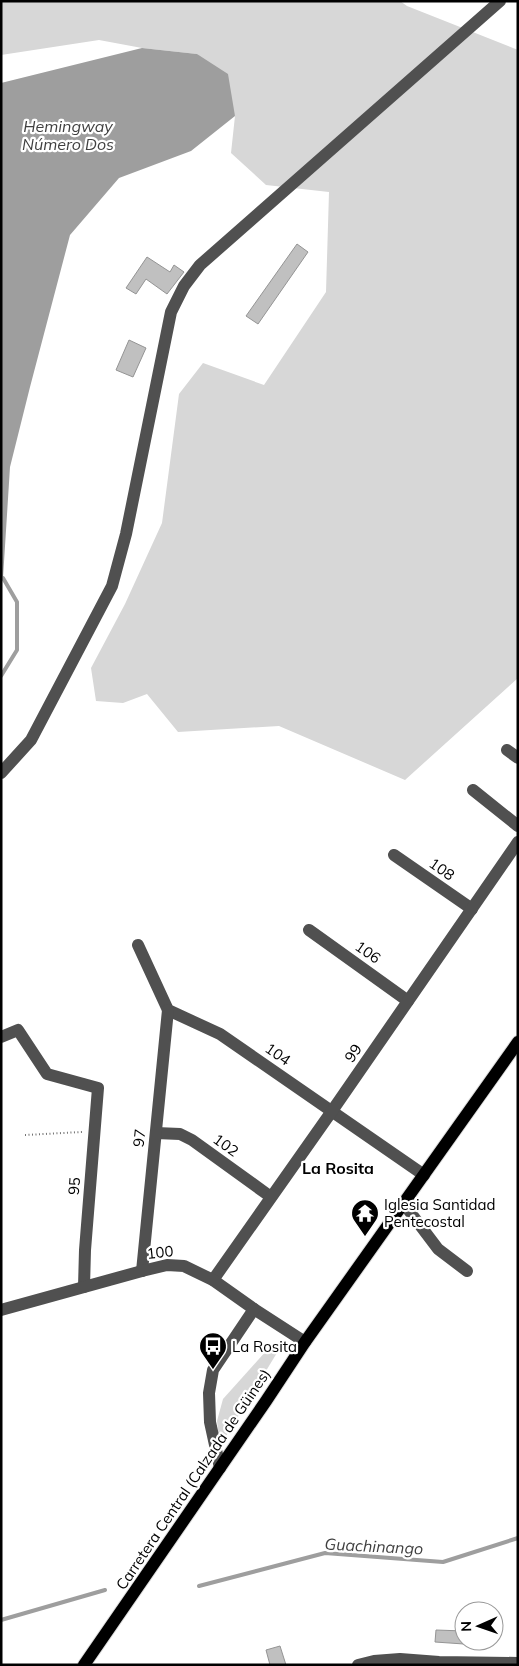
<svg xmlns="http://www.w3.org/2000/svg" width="519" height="1666" font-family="Mulish,sans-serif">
<rect width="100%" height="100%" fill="#fff"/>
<g fill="#d7d7d7">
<polygon points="1,1 400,1 407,6 518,50 518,678 405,780 279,726 178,732 147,694 123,703 96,701 91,668 125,604 162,523 179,394 203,363 264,385 326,292 329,192 266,185 231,153 235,116 197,54 142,48 99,40 1,55"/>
<polygon points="283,1343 220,1446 217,1421 223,1399 267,1350"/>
</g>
<polygon fill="#9e9e9e" points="142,48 197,54 228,74 235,116 191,151 119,178 70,235 30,387 10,467 3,578 1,578 1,83"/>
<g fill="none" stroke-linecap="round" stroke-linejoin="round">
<g stroke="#9e9e9e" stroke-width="4">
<polyline points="1,676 17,650 17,602 3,578"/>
<polyline points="199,1586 325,1553 443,1562 518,1538"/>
<polyline points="1,1620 105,1590"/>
</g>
</g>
<g fill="#c0c0c0" stroke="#949494">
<polygon points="297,244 308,252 258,324 246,316"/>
<polygon points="147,257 170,272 174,265 184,272 167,294 146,279 136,294 126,288"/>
<polygon points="129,340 146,348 133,377 116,370"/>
<polygon points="436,1630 464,1631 464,1644 435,1642"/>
<polygon points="280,1646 286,1665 270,1665 266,1650"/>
</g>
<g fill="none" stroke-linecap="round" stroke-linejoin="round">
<g stroke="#dbdbdb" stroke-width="14">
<polyline id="major" points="84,1665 266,1401 305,1342 518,1042"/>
</g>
<polyline stroke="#727272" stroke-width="2" stroke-dasharray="1 2.5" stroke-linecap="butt" points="25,1135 82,1132"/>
<g stroke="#505050" stroke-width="12">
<polyline points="507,750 518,758"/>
<polyline points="1,773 31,740 112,586 126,534 171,312 184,286 200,265 500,1"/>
<polyline points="473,790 518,826"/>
<polyline points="394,855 472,909"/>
<polyline points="309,930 408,1001"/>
<polyline points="138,945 168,1010 220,1034 424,1175"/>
<polyline points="1,1037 18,1030 47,1074 98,1088 85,1250 84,1287"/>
<polyline points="156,1133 180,1134 192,1140 271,1197"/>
<polyline points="404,1204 438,1249 467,1271"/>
<polyline points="142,1271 168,1010"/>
<polyline points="213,1280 332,1111 518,842"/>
<polyline points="1,1310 142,1271 167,1265 184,1266 213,1280 254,1309 305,1342"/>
<polyline points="220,1468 210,1422 209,1393 213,1370 254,1309"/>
<polyline points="358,1665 374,1661 400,1659 439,1662 518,1663"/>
</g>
<use href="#major" stroke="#000" stroke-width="12"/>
</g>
<defs>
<g id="temple-pin" transform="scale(1.4375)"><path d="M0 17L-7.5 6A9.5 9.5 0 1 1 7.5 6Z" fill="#000" stroke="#fff"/><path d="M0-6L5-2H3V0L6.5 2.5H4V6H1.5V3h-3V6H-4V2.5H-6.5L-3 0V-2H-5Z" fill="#fff"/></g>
<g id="bus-pin" transform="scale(1.4375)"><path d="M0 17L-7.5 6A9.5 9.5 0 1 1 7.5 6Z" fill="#000" stroke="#fff"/><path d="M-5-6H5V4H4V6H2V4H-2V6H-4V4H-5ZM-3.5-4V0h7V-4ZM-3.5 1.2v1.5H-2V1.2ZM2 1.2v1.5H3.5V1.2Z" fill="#fff"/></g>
</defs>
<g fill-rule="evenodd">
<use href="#temple-pin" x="365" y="1213"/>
<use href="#bus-pin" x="213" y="1346"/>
</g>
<g text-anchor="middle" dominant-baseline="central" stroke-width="4.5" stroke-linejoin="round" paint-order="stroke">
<g font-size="15" fill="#000" stroke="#fff">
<text transform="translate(442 869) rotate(35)">108</text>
<text transform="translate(368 952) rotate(35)">106</text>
<text transform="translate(353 1053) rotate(-56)">99</text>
<text transform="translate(278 1054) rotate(35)">104</text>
<text transform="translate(139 1138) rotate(-84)">97</text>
<text transform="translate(226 1145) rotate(36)">102</text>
<text transform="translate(74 1186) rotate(-86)">95</text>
<text transform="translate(160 1252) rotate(-6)">100</text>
<text transform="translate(193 1479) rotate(-56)">Carretera Central (Calzada de Güines)</text>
</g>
<g font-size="15" fill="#000" stroke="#fff" text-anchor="start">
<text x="384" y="1204">Iglesia Santidad<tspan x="384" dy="17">Pentecostal</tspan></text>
<text x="232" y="1346">La Rosita</text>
</g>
<g font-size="16" font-style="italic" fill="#3f3f3f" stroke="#fff">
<text x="68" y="126">Hemingway<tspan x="68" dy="18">Número Dos</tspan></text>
<text transform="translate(374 1546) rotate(3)">Guachinango</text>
</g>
<g font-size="16" font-weight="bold" fill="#000" stroke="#fff">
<text x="338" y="1168">La Rosita</text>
</g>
</g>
<rect width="519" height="1666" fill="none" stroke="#000000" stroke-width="5"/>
<g transform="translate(479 1626) rotate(268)"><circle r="24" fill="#ffffff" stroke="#999999"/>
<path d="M0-4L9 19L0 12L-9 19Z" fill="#000000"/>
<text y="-8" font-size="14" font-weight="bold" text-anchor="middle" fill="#000000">N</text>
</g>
</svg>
